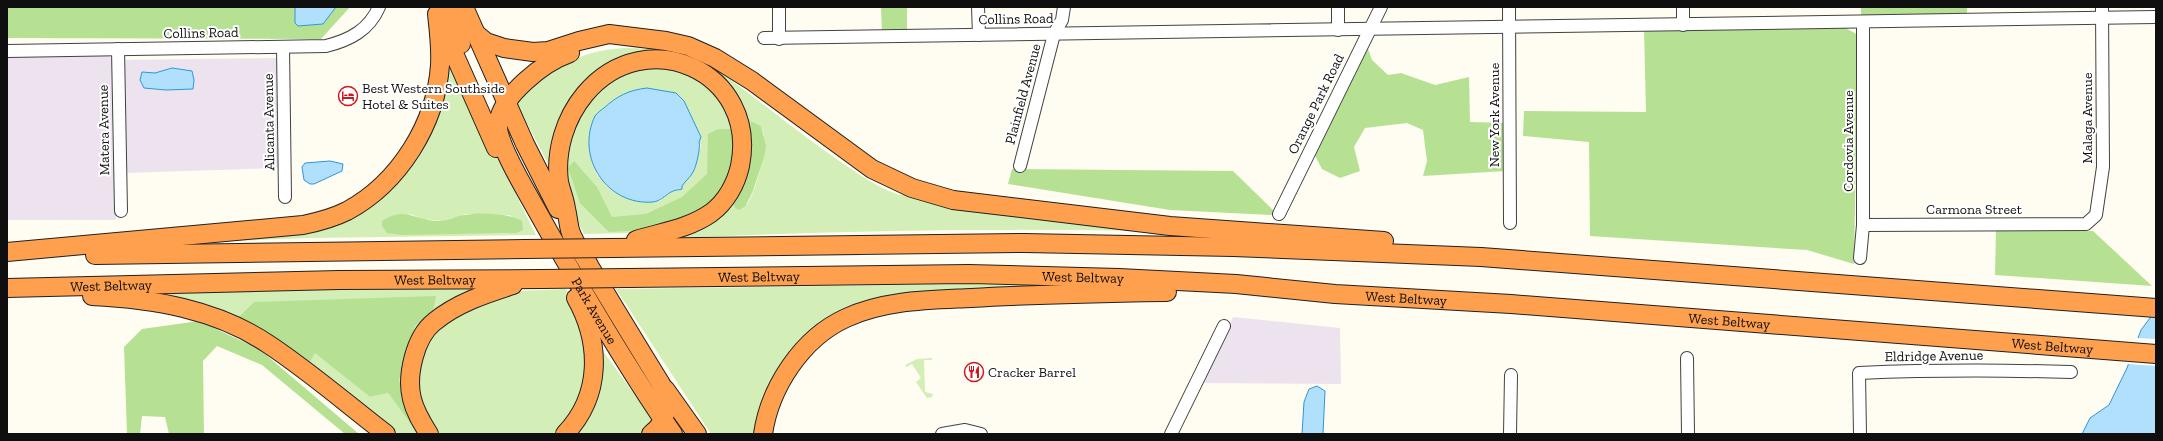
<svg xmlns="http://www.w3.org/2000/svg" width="2163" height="441" font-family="'Zilla Slab',serif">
<rect width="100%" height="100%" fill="#fffcf1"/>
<g fill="#ede3ee">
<polygon points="107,54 116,63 116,220 7,220 7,57"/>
<polygon points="279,58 280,168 125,173 123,60"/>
<polygon points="1233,317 1340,328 1341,384 1201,383"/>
</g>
<g fill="#d3eeb6" fill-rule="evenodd">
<path d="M625 48C658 48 687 55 717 70 749 91 877 199 905 195L1143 231C986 228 831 231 674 238L721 208 744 127 686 60 594 79 553 173 516 102C550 69 576 51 625 48ZM751 121 761 126C762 130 764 134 764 138 765 155 755 198 743 209Z"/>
<path d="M444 50 536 235 308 238 204 242 316 228 410 162ZM410 214 424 219 442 221 466 214 510 215 523 230 517 233 391 234Z"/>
<path d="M659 62 713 86 736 130 720 195 701 212 631 233 584 234 566 197 565 138 598 86ZM684 101 693 123 700 133 699 142 701 146 690 176 682 186V189L670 192 660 201 652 202 612 191 597 175 589 150Z"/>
<polygon points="969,284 1027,286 1026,292 986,293 828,324 758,434 711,434 616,289"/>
<path d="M470 287V294L413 346 425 434H390L304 362 139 292ZM254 302 433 311 415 326 399 380 413 414 410 423 388 393 370 397 315 352 310 362Z"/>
<polygon points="566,289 581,315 588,385 559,434 435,434 416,393 422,343 450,313 518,291"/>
<polygon points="597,343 653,420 651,427 642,434 569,434"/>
<polygon points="932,358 932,360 924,360 925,392 933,394 932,397 927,398 916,382 921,378 912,364 906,367 905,365 917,359"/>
</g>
<g fill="#b6e193">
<polygon points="7,7 350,7 321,39 7,38"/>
<polygon points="881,7 907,7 907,32 882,33"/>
<polygon points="1861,7 1967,7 1967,17 1861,18"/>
<polygon points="1842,26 1858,35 1854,264 1807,250 1590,236 1589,142 1523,136 1524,111 1646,112 1644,29"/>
<polygon points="1367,46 1372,60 1388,75 1401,73 1435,85 1469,77 1470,122 1506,123 1505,171 1423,176 1427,161 1423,130 1407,123 1365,128 1354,147 1360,171 1340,178 1322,169 1314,154"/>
<polygon points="751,121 761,126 766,146 764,157 753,191 745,207 739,210 735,208 732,199 749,138"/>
<polygon points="718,129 731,129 735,152 729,179 709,204 679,219 643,230 609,232 580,203 568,168 574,161 597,187 612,217 646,214 682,197 707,174 708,134"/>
<polygon points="1012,169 1233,171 1276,213 1273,215 1170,210 1008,184"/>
<path d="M400 214C413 214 425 221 439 221 447 221 456 216 464 215 479 212 509 213 522 221L523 230 517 233 401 235 387 233 382 226V221L391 216Z"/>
<polygon points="1996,230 2093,231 2152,286 1995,275"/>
<polygon points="436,296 433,311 415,326 399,380 413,414 410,423 388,393 370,397 315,353 310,362 238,318 254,302"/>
<polygon points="199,321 259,349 359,434 345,434 262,365 217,346 203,361 204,434 169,434 165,417 142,416 140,434 127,434 124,347 142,329"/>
</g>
<g fill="#b0e0fc" stroke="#2f96db">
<polygon points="295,7 336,7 323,24 298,26 295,23"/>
<polygon points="172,68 192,71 194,80 193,89 166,90 144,88 140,80 142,72 155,73"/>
<path d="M647 88 676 93 684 101 701 137 699 142C701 146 696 168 693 172 690 178 686 180 682 186V189C679 190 674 190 671 192 664 196 661 201 653 202 607 206 575 157 595 116 597 113 601 110 604 108 617 96 629 90 647 88Z"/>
<polygon points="330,161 343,164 342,171 314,184 310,184 304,180 302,167 305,163"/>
<polygon points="2156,310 2156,434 2082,434 2090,418 2109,405 2127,368 2141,330"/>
<polygon points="1317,386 1325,391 1323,434 1302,434 1304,402 1309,389"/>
</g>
<polygon fill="#fffcf1" points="2136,338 2156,339 2156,366 2127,364"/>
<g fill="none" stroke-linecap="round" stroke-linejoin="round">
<g stroke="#424242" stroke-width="14">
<g id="minor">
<polyline points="779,7 779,39"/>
<polyline points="978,7 979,35"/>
<polyline points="1509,7 1510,223"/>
<polyline points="1683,25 1683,7"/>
<polyline points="1338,30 1338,7"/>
<polyline points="764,38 2156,17"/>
<polyline points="283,47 285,197"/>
<polyline points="118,49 121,211"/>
<path d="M7 51 326 46C350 40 369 30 379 7"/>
<polyline points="1020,166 1054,34 1062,20 1064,7"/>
<polyline points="1279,214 1381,7"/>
<polyline points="1863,225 2086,224 2096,215 2103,167 2102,7"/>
<polyline points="1860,258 1863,225 1863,23"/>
<polyline points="1687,358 1688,434"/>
<polyline points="942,434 965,430 981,434"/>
<polyline points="1171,434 1224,326"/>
<polyline points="1510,434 1511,375"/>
<path d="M1860 434 1859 373C1930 370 2000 370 2071 372"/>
</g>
</g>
<g stroke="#202020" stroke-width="20">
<g id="highway">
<polyline points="447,7 461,44"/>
<polyline points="464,7 525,144 558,209"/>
<polyline points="444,31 496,148"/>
<polyline points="475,33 486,42 504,48 533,52 548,51 579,41 609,34 666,41 688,46 715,58 752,81 872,169 912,188 953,200 1170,226 1384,241"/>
<path id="s1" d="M570 53C544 62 500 96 498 125 497 143 526 191 536 209 579 286 623 362 673 434"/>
<path d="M636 240C662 232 688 229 711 213 726 202 736 184 740 166 759 72 646 21 585 94 565 118 555 151 559 182 561 191 565 200 566 209 568 216 568 223 570 230 573 242 584 255 590 267 613 306 637 345 661 384 667 403 670 420 651 434"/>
<polyline points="612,248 1024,243 1233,247 1481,257 2156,308"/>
<path d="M7 252 303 225C318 222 333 218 347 211 399 183 436 124 440 65 441 48 439 31 437 14"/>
<polyline points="95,255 525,249"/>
<path id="s2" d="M628 278 969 274 1119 278 1236 284 1335 294 1511 304 2156 354"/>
<path id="s3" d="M7 288 339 280 542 279"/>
<path d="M92 296C153 299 216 309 268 344 309 371 347 404 386 434"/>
<polyline points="665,389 697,434"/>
<path d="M429 434C422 423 415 412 412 399 406 376 415 337 434 322 457 303 485 294 513 285"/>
<path d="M565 434C602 395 601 343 576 298"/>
<path d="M763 434C770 387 802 338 846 318 884 300 929 300 971 298 1036 294 1102 293 1167 292"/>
</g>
</g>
<use href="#minor" stroke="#fff" stroke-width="12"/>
<use href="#highway" stroke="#ffa04f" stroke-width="18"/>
<g stroke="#202020" stroke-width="20" stroke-linecap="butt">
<g id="highway-bridge">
<polyline points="525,249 612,248"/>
<polyline points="542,279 628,278"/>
</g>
</g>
<use href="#highway-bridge" stroke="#ffa04f" stroke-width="18"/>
</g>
<defs>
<g id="hotel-ring" transform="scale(1)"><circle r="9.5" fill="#fff" stroke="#cf1720" stroke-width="1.5"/><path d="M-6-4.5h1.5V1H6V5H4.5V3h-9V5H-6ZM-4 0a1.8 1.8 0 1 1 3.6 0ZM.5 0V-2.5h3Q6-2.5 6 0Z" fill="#cf1720"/></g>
<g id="restaurant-ring" transform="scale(1)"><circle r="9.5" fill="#fff" stroke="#cf1720" stroke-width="1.5"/><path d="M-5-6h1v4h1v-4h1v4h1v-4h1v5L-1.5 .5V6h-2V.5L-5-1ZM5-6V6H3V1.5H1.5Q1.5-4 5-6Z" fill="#cf1720"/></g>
</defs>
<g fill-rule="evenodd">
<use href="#hotel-ring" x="348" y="96"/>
<use href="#restaurant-ring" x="974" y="372"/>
</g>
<g text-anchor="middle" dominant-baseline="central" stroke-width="4" stroke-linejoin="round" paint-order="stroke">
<g font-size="14" fill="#0f0f0f" stroke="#fff">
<text transform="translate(1016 19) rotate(-1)">Collins Road</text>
<text transform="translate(201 33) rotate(-1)">Collins Road</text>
<text transform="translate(1023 94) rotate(-75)">Plainfield Avenue</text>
<text transform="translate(1316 104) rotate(-64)">Orange Park Road</text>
<text transform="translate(1494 115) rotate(-90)">New York Avenue</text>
<text transform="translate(2087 118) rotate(-90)">Malaga Avenue</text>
<text transform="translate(269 122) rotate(-91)">Alicanta Avenue</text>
<text transform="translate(104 130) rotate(-91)">Matera Avenue</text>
<text transform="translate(1848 141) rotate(-90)">Cordovia Avenue</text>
<text x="1974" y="209">Carmona Street</text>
<text stroke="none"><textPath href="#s2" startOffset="131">West Beltway</textPath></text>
<text stroke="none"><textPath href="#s2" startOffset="455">West Beltway</textPath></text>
<text stroke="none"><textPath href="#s3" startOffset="428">West Beltway</textPath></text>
<text stroke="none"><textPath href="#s3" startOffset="104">West Beltway</textPath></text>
<text stroke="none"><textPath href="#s2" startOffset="779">West Beltway</textPath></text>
<text stroke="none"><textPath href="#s1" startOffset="316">Park Avenue</textPath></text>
<text stroke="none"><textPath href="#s2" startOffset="1103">West Beltway</textPath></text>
<text stroke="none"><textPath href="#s2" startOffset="1427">West Beltway</textPath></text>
<text transform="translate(1934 356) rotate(-1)">Eldridge Avenue</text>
</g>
<g font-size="14" fill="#0f0f0f" stroke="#fff" text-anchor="start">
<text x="362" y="88">Best Western Southside<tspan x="362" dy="16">Hotel &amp; Suites</tspan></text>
<text x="988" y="372">Cracker Barrel</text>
</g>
</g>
<rect width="2163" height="441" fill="none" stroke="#0f0f0f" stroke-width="16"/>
</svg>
